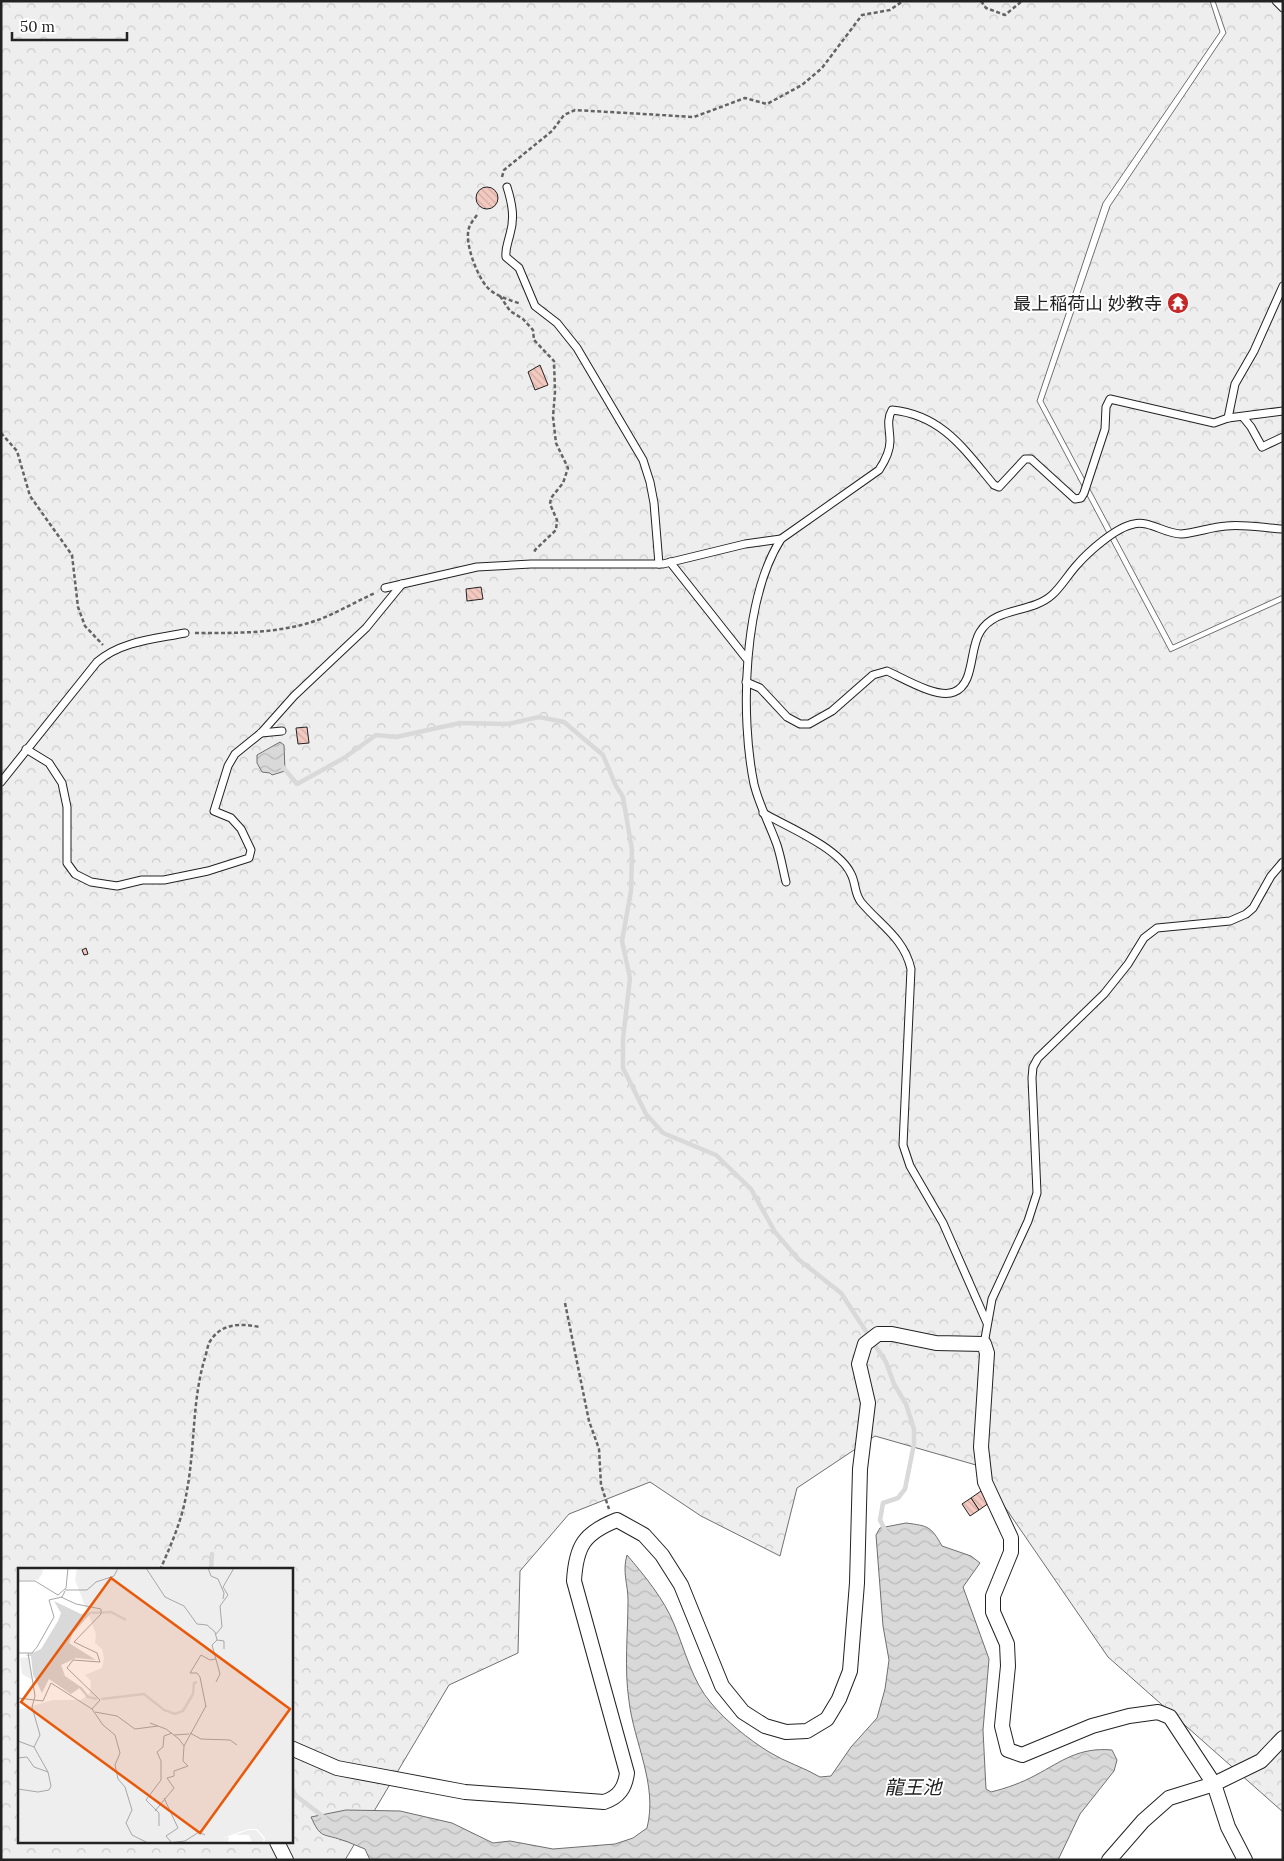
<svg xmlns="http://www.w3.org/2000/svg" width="1284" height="1861" font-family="Lora,'Noto Sans JP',serif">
<defs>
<pattern id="forest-crowns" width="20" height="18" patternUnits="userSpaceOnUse" patternTransform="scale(1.25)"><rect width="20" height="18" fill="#eee"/><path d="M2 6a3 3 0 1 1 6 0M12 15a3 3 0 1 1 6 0" fill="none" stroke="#ccc"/></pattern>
<pattern id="water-waves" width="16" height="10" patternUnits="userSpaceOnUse" patternTransform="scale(1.25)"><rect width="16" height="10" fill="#d9d9d9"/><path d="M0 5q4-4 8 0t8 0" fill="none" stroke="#bababa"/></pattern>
<pattern id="building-back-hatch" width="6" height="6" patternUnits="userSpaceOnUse" patternTransform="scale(1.25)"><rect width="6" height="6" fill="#f3c9c0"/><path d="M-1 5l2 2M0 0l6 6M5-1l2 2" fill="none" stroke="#d0aca5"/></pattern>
</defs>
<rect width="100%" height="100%" fill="#fff"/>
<g fill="url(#forest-crowns)" stroke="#6f6f6f" fill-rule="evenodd">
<path d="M1 1H1210L1220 32 1103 203 1037 401 1170 652 1283 601V1812L1108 1657 976 1465 875 1436 797 1488 780 1556 701 1516 650 1482 569 1514 520 1571 518 1653 449 1685 345 1860H1ZM19 1570H291V1842H19Z"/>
<polygon points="1215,1 1283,1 1283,595 1173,645 1043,401 1110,206 1226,33"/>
</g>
<g fill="url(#water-waves)" stroke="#6f6f6f">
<polygon points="280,742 284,745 285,771 272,775 270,773 262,772 257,763 257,755"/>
<path d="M906 1523C928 1526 931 1526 942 1546L971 1556 980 1563 963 1587 989 1659 983 1730 986 1789 991 1792C1007 1788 1021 1783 1036 1775 1062 1761 1079 1747 1112 1750L1117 1760 1114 1771 1080 1814 1058 1860H370L365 1849C357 1846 349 1842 342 1840 322 1833 321 1839 311 1817L346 1810 400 1811 452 1823 493 1843 510 1841 553 1849 615 1844 633 1838 647 1828C658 1785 634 1743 629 1701 624 1668 628 1633 628 1600 628 1584 622 1572 627 1555 644 1575 664 1599 674 1624 685 1650 692 1681 711 1703 726 1721 748 1739 769 1752 785 1762 803 1767 820 1777L831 1776 851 1747 877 1718 885 1689 889 1660 883 1626 876 1535 880 1528Z"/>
</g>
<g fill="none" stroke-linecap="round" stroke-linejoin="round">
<g stroke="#d9d9d9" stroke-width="4.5">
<polyline points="282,766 297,784 344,758 376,735 396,737 460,723 508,724 539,717 564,722 603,755 616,786 623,797 632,850 631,891 622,941 630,978 623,1039 623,1068 646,1114 663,1133 716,1155 751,1189 775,1232 798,1259 841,1293 886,1362 894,1384 906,1404 914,1429 914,1444 905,1489 898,1498 883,1503 880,1520 886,1532"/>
<polyline points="211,1570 212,1554"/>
<polyline points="291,1785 295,1795 325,1818"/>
</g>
</g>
<g fill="url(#building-back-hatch)" stroke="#222">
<circle cx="487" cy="198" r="11"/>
<polygon points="540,365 548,385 535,390 528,372"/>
<polygon points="481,587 483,599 467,601 466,589"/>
<polygon points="307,727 309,743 298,744 296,728"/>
<polygon points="86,948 88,954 84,955 82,950"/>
<polygon points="981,1491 989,1503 979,1510 971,1498"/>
<polygon points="971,1498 979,1510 970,1516 962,1504"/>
</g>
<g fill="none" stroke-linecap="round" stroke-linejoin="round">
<g stroke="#222" stroke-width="9">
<g id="lane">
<polyline points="1276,1 1283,8"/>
<path d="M507 187C512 203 515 218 510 234 508 243 505 248 506 257L519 268 535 306 557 323 577 348 643 460 650 482 654 503 659 564"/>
<polyline points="1243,417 1251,427 1262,447 1283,437"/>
<polyline points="1228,418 1235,384 1254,351 1283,286"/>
<polyline points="670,562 746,658"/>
<polyline points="385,588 477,567 531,564 663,564 745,544 781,539"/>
<path d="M746 682 760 688 787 717 800 724H809L832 711 873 675 887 671C903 678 937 699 954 692 975 684 969 649 980 632 996 606 1031 614 1052 595 1061 587 1068 575 1076 566 1088 552 1116 527 1134 524 1148 520 1166 534 1181 534 1196 533 1211 527 1226 526 1244 524 1264 528 1283 529"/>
<polyline points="261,733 282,731"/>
<polyline points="26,749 49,763 62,783 67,807 67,863 75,874 91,882 117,886 142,880 164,880 208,871 249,858 251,850 241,829 231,818 214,811 228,766 235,754 261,733 294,696 366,628 402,584"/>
<path d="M1 782 97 662C121 641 155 639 185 633"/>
<path d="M763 813C788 827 839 848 851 874 856 883 854 893 861 902 880 925 904 938 911 969L903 1145 910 1166 943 1223 987 1323"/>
<path d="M786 882C783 870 781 857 777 845 770 825 759 805 754 784 740 716 743 599 781 539L879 470C885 461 890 452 890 441 890 430 886 420 892 410 942 415 964 449 994 485L999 487 1025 459H1031L1075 499 1081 498 1084 493 1105 429 1106 407 1110 399 1214 423 1228 418 1283 411"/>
<polyline points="984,1344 992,1299 1028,1221 1037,1193 1032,1078 1033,1067 1038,1058 1104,994 1128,964 1144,938 1157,928 1230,921 1246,914 1253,908 1271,876 1283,862"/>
</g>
</g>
<g stroke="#222" stroke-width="16">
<g id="street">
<path d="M291 1748 337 1768 465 1792 604 1802C619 1797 625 1788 627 1773L574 1581C576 1546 584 1533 617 1520L644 1535 662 1555 681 1585 722 1686 743 1712 765 1726 786 1732 807 1731 827 1719 839 1699 850 1671 857 1583 860 1469 868 1403 859 1364 865 1344 878 1334H892L936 1343 984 1344 987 1353 981 1447 985 1482 1011 1538V1552L993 1596V1612L1007 1644 1008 1666 1002 1726 1008 1750 1022 1755 1092 1726 1129 1716 1158 1712 1170 1717 1214 1784 1228 1827 1245 1860"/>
<polyline points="277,1842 286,1860"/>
<polyline points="1109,1860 1143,1821 1169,1798 1214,1784 1261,1761 1283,1738"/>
</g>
</g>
<g stroke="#646464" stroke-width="2.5" stroke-dasharray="4 2.5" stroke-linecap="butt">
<polyline points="981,1 986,8 1005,15 1022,1"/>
<polyline points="502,177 504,170 552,131 564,115 575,110 694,117 745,98 767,104 802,85 822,68 862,15 890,10 903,1"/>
<path d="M477 215C474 219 470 224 469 228 464 242 477 276 487 287 495 296 510 300 521 304"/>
<polyline points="500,296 510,311 523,319 533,330 534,340 554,361 555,392 553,417 556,443 568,468 563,483 551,498 550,504 557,520 556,530 535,550 534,554"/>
<polyline points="1,433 17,451 30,496 72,555 78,607 85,626 103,645"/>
<path d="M195 633C235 633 276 634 315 621 335 614 355 602 375 593"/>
<polyline points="565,1303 589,1421 599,1449 601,1485 609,1509"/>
<path d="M160 1570C171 1545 183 1518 187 1490 195 1448 192 1403 204 1361 206 1356 207 1348 209 1343 220 1323 240 1323 259 1327"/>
</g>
<use href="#lane" stroke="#fff" stroke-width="7"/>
<use href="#street" stroke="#fff" stroke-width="14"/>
</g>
<defs>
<g id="temple-disc" transform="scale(1.125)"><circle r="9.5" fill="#c62828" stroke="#fff"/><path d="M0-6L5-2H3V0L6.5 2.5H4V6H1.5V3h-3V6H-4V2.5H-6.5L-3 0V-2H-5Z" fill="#fff"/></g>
</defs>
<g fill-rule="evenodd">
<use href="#temple-disc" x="1178" y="303"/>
</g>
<g text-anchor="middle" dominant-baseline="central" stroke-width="4" stroke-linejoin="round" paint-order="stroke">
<g font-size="18" fill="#222" stroke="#fff" text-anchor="end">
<text x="1162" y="303">最上稲荷山 妙教寺</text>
</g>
<g font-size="19" font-style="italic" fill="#222" stroke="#fff">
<text x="913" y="1787">龍王池</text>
</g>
</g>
<g transform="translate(18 1568)">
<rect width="275" height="275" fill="#fff"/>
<path d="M12 89 13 104 16 113 4 106 2 90Z" fill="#eee"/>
<path d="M0 0H23L25 4 20 12H0ZM59 0H275V275H246L247 270 239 261H230L205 270 211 269 210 275H0V142L35 132H63L72 125 73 113 67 107 84 100 86 90 84 81 77 75 78 66 57 12ZM230 262H238L246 271 244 275H234L231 267H217Z" fill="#eee"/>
<path d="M36 33 63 46 75 43 55 65 51 75 78 92 58 90 43 97 47 108 63 119 53 126 31 111 24 125 15 107 13 88H7L23 81 40 53 43 45Z" fill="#d9d9d9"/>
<path fill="none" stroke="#d9d9d9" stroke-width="2.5" d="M74 45 93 44 108 52M62 119 70 129 79 131M83 131 126 126 146 142 157 146 165 143 175 126 176 115 179 114"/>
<path fill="none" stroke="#a7a7a7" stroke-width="1" d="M128 0 147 29 166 38 179 56 189 57 197 64 199 72 194 77 202 106 198 114M190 0 193 8 200 11 206 25 205 31M0 13H17L40 27 48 20 50 0M47 22H69L78 14 96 8 100 0M198 66 204 59 202 38 210 27 205 19 216 0M199 72 206 73V81M0 85H14L19 79 36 49 31 32 44 29 47 23M10 85 17 128 14 139 22 167 16 179M0 130 25 133 33 115 74 141 82 132 49 100 55 92 82 94 79 85 56 74 83 46V41L58 36 43 29M188 139 182 109 179 105H172L183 87 192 92 198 91M74 141 85 157 97 167 102 185 97 197 100 211 107 219 114 242 108 255 114 267 130 275M77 144 99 148 117 161 140 158M132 155 148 161 161 171 166 178 165 193 170 198 156 203V208L149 210 156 220 137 243M172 165 183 171 212 172 219 177M156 167 171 166M0 173 16 179 30 204 33 218 31 222 20 224 0 221M166 178 188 138M0 190 9 189 16 199 30 204M146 230 160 260 148 268 153 274M141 258V245L128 232 143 212V193L139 184 145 179 146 168 154 165M151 275 167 273 181 264 187 267"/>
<path fill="#e8590c" fill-opacity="0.15" stroke="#e8590c" stroke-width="2.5" d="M93 10 272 141 182 265 3 134Z"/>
<rect width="275" height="275" fill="none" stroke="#222" stroke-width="2.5"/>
</g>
<rect width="1284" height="1861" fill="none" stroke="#222222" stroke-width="5"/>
<path d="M12 32v8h115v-8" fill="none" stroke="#222222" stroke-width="2.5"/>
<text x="20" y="32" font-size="15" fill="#222222" stroke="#ffffff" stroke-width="4" paint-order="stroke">50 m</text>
</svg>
